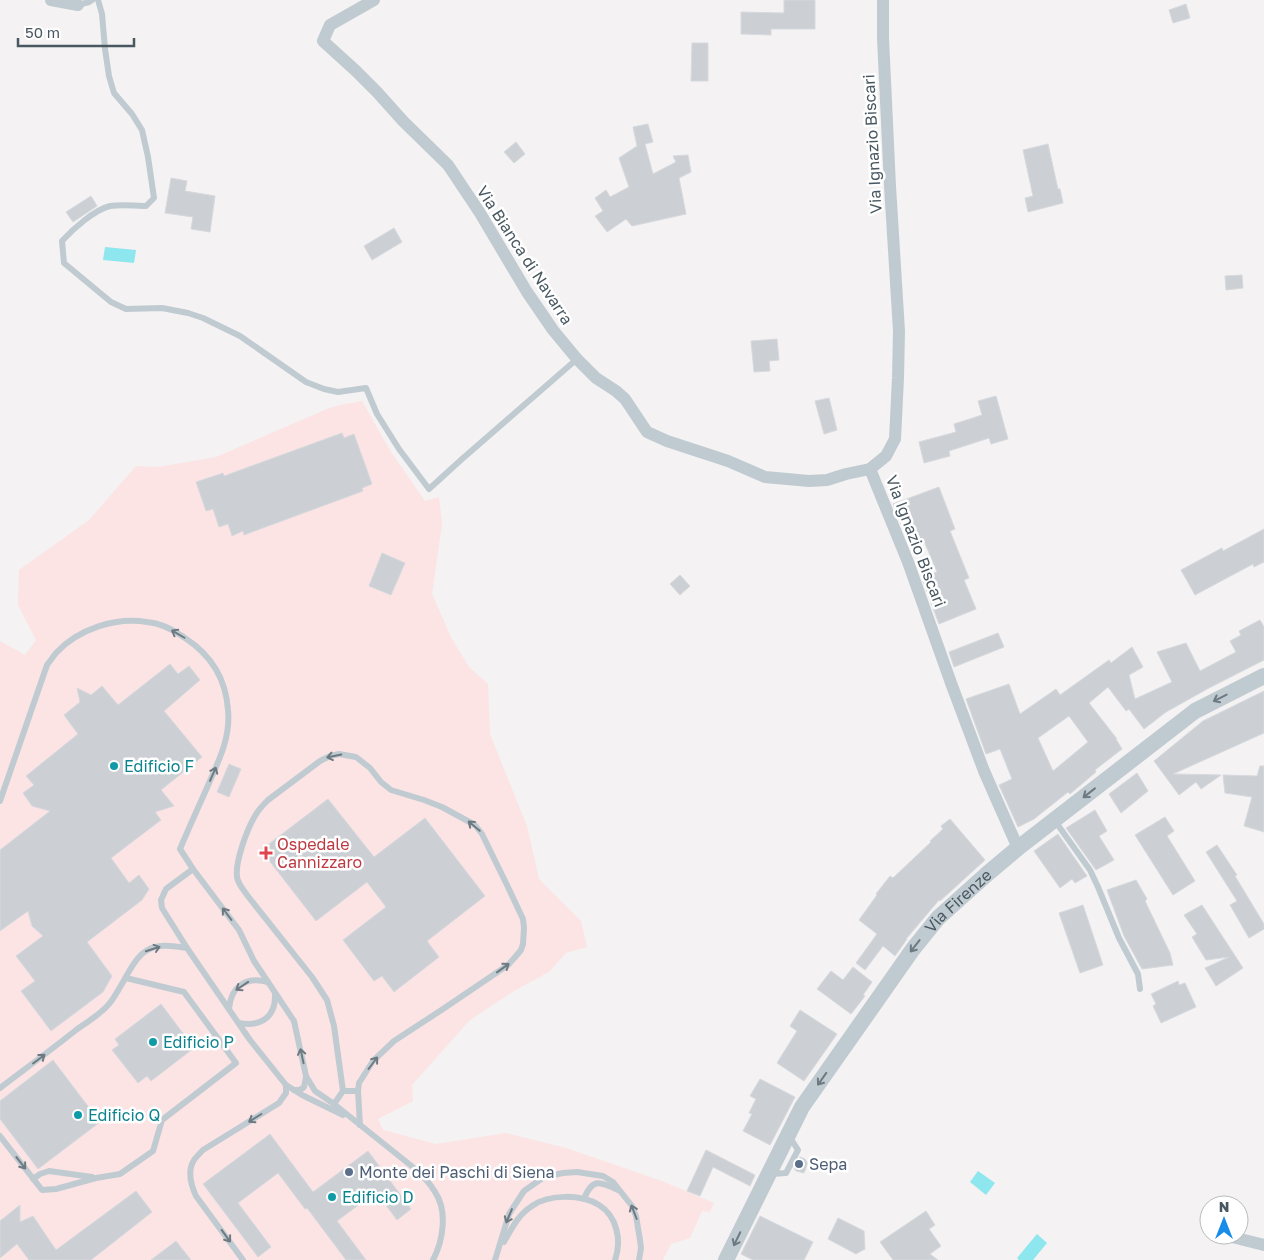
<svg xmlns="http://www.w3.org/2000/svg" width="1264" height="1260" font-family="'Golos Text',sans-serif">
<rect width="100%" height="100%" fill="#f4f2f2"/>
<polygon fill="#fce4e5" points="362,401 391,452 425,501 439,497 442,524 432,594 451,637 469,667 488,684 490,734 527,826 539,879 581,921 587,947 566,953 549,972 514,991 470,1020 412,1085 413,1101 378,1119 383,1130 436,1144 506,1133 566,1148 662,1181 714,1203 710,1212 702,1211 690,1238 671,1244 663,1260 0,1260 0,641 25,655 36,640 18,605 19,570 89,520 136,466 158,467 216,457 327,409 340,405"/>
<g fill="#8ee6ee">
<polygon points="105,247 136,250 134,263 103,260"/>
<polygon points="978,1171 995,1183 986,1195 970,1182"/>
<polygon points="1037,1234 1047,1243 1033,1260 1019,1260 1017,1258"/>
</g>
<g fill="#ccd0d4" stroke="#d6d9dd" fill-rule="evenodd">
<polygon points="784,0 815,0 815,29 771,29 771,35 741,34 741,12 784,13"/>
<polygon points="1186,4 1190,18 1173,23 1169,10"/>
<polygon points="692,43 708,43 708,81 691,81"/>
<polygon points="648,124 653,142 645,144 653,174 676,162 673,156 688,155 691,172 679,178 686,214 632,226 626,219 607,232 595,216 603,211 595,198 606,190 610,197 629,187 619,158 637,146 633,127"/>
<polygon points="516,142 525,154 514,163 504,152"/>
<polygon points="1048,144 1058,189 1060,189 1063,203 1028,212 1025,198 1033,196 1023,150"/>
<polygon points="171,178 187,181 185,191 215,196 210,232 191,229 193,217 165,213"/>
<polygon points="91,196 97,206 73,222 66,212"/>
<polygon points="394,228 402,242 372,260 364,246"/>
<polygon points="1242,275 1243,288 1226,290 1225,276"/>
<polygon points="777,339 779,360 769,361 770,371 754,372 751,341"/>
<polygon points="996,396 1008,439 991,444 989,438 949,451 950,456 924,463 919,442 956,432 954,424 982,415 978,401"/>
<polygon points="829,398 837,430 824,434 815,401"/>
<polygon points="342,433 344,438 354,434 372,484 362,488 363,491 244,535 243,531 232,536 228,524 219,527 213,509 206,511 196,482 223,473 224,476"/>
<polygon points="939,487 955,529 950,531 969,578 964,580 976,609 939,624 922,578 937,572 924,541 910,546 893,504"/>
<polygon points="1264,529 1264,562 1254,567 1253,564 1195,595 1181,570 1222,548 1223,551"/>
<polygon points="382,553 405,563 391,595 369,586"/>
<polygon points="680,575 690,586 680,595 670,584"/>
<path d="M1260 620 1264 627V660L1209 688 1166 712 1144 729 1129 709 1126 711 1108 687 1089 703 1117 739H1116L1122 749 1095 770 1096 772 1070 794 1068 792 1034 819 1018 827 999 785 1012 779 1000 749 986 754 966 699 1009 684 1020 714 1056 689 1060 695 1109 660 1111 663 1132 647 1143 667 1129 675 1135 699 1172 682 1157 652 1186 643 1200 671 1236 652 1230 641 1241 635 1239 631ZM1069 716 1088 742 1053 771 1038 738Z"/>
<polygon points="998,633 1004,647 954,667 949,652"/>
<polygon points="170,664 178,674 189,666 200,680 164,711 202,757 161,790 174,806 155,812 161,820 111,858 129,883 139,875 149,889 142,900 87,942 112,976 103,992 51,1031 21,991 35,981 16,956 43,936 32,926 28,911 0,931 0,850 50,811 32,806 23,793 34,785 26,776 78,734 64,715 80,702 77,688 91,695 102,686 118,705"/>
<polygon points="1264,691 1264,733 1173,774 1221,775 1201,789 1196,782 1179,795 1154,761 1203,721"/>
<polygon points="229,764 241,769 229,797 217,792"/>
<polygon points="1260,766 1264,766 1264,832 1244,826 1252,797 1225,793 1223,775 1257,776"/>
<polygon points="1137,773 1148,791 1121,813 1109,794"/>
<polygon points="328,799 374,857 425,818 485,896 427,941 439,957 394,992 382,976 374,981 343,940 386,907 367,882 316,921 261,850"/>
<polygon points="1095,810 1107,831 1099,836 1114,860 1096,870 1066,828"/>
<polygon points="1165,817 1174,831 1167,836 1195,881 1173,895 1135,835"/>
<polygon points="950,819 985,860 940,901 939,900 906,939 907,939 895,956 883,946 865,970 856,963 877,934 859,920 877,895 876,894 890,876 893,878 931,842 930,841 943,829 941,826"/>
<polygon points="1058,834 1087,876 1075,883 1072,879 1060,888 1034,851"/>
<polygon points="1217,845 1237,875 1235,876 1264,924 1264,929 1249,938 1230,905 1237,901 1206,852"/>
<polygon points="1136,880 1147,899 1145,901 1170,953 1173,965 1142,969 1124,936 1107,890"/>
<polygon points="1083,905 1103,965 1080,973 1059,913"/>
<polygon points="1202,905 1243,968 1216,986 1205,968 1229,957 1206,960 1192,937 1197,934 1184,915"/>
<polygon points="853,967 872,982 863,995 865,996 851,1014 817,989 831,971 843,980"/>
<polygon points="1178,981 1179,985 1185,983 1196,1007 1161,1023 1153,1006 1156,1004 1151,994"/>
<polygon points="161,1004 194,1048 151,1081 147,1076 138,1083 112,1050 119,1045 115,1039"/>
<polygon points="800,1010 837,1034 804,1081 777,1063 797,1031 790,1026"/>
<polygon points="53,1060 100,1122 38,1169 0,1119 0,1101"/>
<polygon points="760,1079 795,1097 770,1145 743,1131 752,1114 749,1113 756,1099 750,1096"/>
<polygon points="270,1134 313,1192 368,1151 411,1209 397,1220 376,1192 337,1221 366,1260 346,1260 307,1208 305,1209 278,1173 238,1203 271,1247 258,1257 203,1184"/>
<polygon points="706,1150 755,1175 750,1186 713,1167 700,1196 687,1191"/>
<polygon points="800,1157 805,1159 807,1162 807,1165 804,1173 796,1171 794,1168"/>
<polygon points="136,1191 152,1212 91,1260 29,1260 17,1244 0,1258 0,1221 20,1205 20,1222 33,1216 56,1250"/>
<polygon points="926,1211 935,1225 929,1229 941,1246 930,1254 938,1260 893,1260 880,1242"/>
<polygon points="760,1216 813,1242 804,1260 753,1260 741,1254"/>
<polygon points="838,1218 864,1231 865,1249 856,1254 828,1239"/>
<polygon points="176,1241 191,1260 151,1260"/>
</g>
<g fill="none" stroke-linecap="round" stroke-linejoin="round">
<g stroke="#c0cbd1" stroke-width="6">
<path d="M98 0 102 14 105 49 109 76 114 93 132 114 142 130 148 157 154 198 146 206C135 206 122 204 110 206 94 210 73 229 62 241L64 263 111 302 126 309 162 308 188 313 203 318 240 336 306 382 324 389 338 392 366 388 377 414 399 449 429 489 462 459 577 359"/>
<polyline points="78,5 89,2 92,0"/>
<path d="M0 801 47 665C50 661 53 657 56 653 78 629 115 617 147 622 161 623 174 630 185 638 211 655 226 679 228 710 231 739 217 764 206 790 197 810 188 830 180 849L193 869 239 930 254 961 294 1021 306 1076 315 1091 334 1104 414 1168C422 1175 430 1183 435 1192 448 1211 443 1241 433 1260"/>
<polyline points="1055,821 1090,870 1098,887 1119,938 1138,974 1140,989"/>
<polyline points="187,948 162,908 161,900 166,889 193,869"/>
<path d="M229 1009C231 986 246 976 268 982"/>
<path d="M239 1023C261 1027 276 1017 275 994"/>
<path d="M0 1088C25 1069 51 1050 76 1030 86 1023 102 1013 109 1004 121 990 132 959 146 951 158 943 173 946 187 948L250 1040 286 1085 302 1095 343 1115"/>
<polyline points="294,1090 300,1090 304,1087 306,1077"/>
<polyline points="343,1091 358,1091"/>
<path d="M334 1104 343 1091 334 1026 327 1000 312 977 247 895C243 889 238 884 237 877 235 862 247 829 255 816 258 810 263 805 268 800L320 761 330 756 339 754 356 757 370 768 381 782 391 790 424 800 442 807 475 825 482 834 507 885 523 919 524 928 523 944 521 950 516 956 508 965 443 1009 394 1041 373 1061 359 1083 358 1091 360 1125"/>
<polyline points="0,1136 42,1190 56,1189 96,1178 120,1174 153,1151 162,1120 236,1063 184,992 126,978"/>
<polyline points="771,1174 786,1173 798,1150 789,1136"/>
<polyline points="33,1179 40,1174 49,1171 92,1177"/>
<path d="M584 1199C592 1178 600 1181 618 1190"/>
<path d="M504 1242C512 1228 518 1215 532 1206 549 1194 581 1194 599 1205 617 1216 622 1241 615 1260"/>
<path d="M243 1260 196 1196C191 1185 187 1171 194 1160 197 1156 200 1153 203 1150L279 1103 286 1093V1085"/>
<polyline points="495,1260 509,1214 524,1191 544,1177 563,1173 577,1172 603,1176 613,1182 632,1206 636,1216 640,1240 641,1248 639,1260"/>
</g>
<g stroke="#c0cbd1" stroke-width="12">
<polyline points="51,0 78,5"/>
<polyline points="374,0 330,25 323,41 356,71 377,92 403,121 448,165 480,213 527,292 553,330 577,359 596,378 616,391 625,399 647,432 667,441 728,461 765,477 809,481 827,480 846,474 870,469"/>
<polyline points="883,0 883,38 890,186 899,331 898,378 895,439 886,456 870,469 908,562 951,683 984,771 1018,848"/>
<polyline points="1232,1237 1264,1245"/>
</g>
<path stroke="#c0cbd1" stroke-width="16" id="s1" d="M726 1260 802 1107 913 949 938 918 987 874 1018 848 1195 711 1264 676"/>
</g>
<defs><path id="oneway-shaft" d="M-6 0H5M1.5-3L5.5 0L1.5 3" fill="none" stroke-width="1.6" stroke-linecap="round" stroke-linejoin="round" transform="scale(1.25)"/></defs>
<g stroke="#6d7a82">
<use href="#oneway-shaft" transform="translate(178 634) rotate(-150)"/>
<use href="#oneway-shaft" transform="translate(1220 698) rotate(153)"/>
<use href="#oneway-shaft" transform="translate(334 756) rotate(169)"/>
<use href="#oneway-shaft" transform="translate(213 774) rotate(-66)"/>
<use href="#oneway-shaft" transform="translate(1089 793) rotate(142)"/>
<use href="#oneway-shaft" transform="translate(474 826) rotate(-140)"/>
<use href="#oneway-shaft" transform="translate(227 914) rotate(-127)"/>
<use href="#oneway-shaft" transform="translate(915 946) rotate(128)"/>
<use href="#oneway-shaft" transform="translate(153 949) rotate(-18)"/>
<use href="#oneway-shaft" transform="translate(503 968) rotate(-36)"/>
<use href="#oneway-shaft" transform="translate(242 986) rotate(146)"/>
<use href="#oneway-shaft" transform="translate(302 1056) rotate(-102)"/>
<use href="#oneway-shaft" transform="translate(39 1059) rotate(-37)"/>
<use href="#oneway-shaft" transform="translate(373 1063) rotate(-53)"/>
<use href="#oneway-shaft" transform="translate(822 1079) rotate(125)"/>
<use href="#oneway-shaft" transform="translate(255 1118) rotate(148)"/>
<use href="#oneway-shaft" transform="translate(21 1163) rotate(52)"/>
<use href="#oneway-shaft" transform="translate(634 1212) rotate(-111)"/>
<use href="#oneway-shaft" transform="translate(509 1216) rotate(113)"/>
<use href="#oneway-shaft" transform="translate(226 1236) rotate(54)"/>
<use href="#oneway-shaft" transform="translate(737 1239) rotate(116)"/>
</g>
<g fill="#0f9aa8" stroke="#fff" stroke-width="2">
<circle cx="114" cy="766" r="5"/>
<circle cx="153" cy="1042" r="5"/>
<circle cx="78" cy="1115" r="5"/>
<circle cx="332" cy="1197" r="5"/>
</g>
<path fill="#e0444e" stroke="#fff" stroke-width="2" d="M263.5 845.5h5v5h5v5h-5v5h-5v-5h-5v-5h5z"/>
<g fill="#5c6f8a" stroke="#fff" stroke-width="2">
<circle cx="799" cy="1164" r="5"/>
<circle cx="349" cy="1172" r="5"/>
</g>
<g text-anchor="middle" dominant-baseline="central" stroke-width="5" stroke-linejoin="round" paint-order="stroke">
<g font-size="16" fill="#495860" stroke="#fff">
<text transform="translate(872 144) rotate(-93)">Via Ignazio Biscari</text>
<text transform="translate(525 255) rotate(57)">Via Bianca di Navarra</text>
<text transform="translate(916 541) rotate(69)">Via Ignazio Biscari</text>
<text stroke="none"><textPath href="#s1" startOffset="430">Via Firenze</textPath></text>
</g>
<g font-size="16" fill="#0d838f" stroke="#fff" text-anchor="start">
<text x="124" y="766">Edificio F</text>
<text x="163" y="1042">Edificio P</text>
<text x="88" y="1115">Edificio Q</text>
<text x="342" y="1197">Edificio D</text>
</g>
<g font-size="16" fill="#be3a42" stroke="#fff" text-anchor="start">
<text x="277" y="844">Ospedale<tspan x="277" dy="18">Cannizzaro</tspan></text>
</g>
<g font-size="16" fill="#4e5e75" stroke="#fff" text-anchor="start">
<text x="809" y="1164">Sepa</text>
<text x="359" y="1172">Monte dei Paschi di Siena</text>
</g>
</g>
<g transform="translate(1224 1220)"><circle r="24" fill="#ffffff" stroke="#b6bcbf"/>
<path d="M0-4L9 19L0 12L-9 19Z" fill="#178ce9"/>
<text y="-8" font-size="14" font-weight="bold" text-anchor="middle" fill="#495860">N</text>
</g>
<path d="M18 38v8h116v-8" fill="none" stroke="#495860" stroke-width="2.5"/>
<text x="25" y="38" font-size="15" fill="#495860" stroke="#ffffff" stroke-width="4" paint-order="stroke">50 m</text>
</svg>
